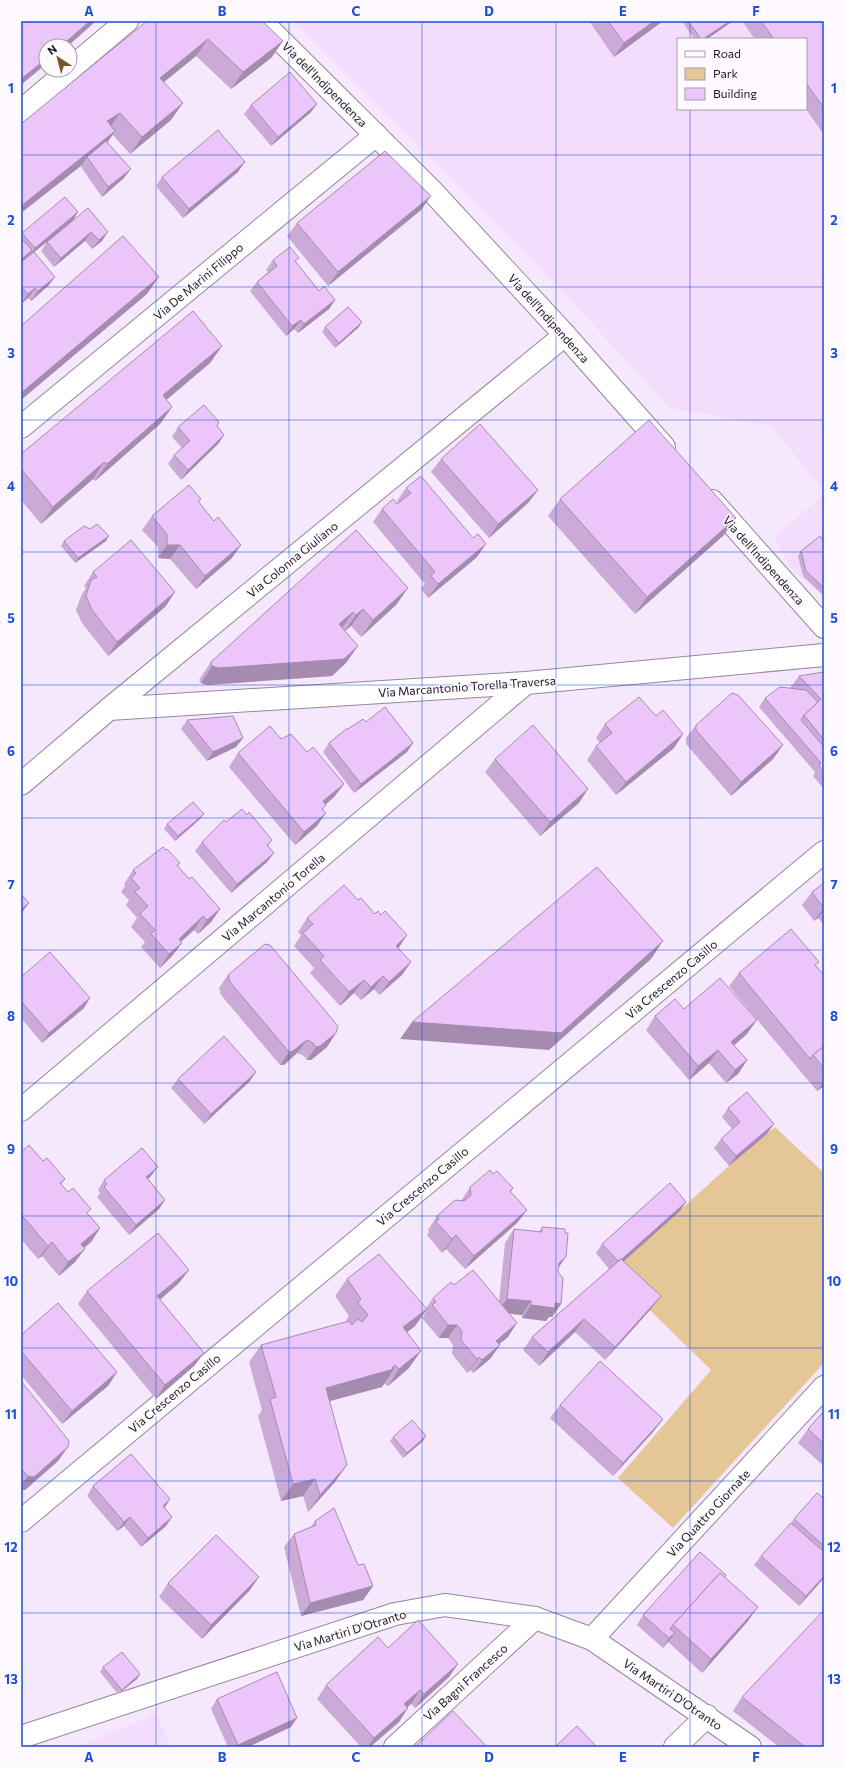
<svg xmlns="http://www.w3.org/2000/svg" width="845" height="1768" font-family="Commissioner,sans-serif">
<rect width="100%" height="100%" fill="#f6e8fc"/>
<g fill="#f4dcfd" fill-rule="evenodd">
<path d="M293 21H824V491L771 426 670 408 536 263ZM678 39H806V109H678Z"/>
<polygon points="824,494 824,597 792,569 774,538"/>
<polygon points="156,1714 171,1747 76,1747"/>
</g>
<polygon fill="#e5c696" points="775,1127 824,1173 824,1363 673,1528 618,1478 711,1370 611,1272 729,1166"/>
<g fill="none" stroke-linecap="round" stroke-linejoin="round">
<g stroke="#97869e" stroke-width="24">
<g id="minor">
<polyline points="261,21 431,190 565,335 664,447"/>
<polyline points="70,69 127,21"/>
<polyline points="21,111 69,70"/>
<polyline points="21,427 376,135"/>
<polyline points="712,501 824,627"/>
<polyline points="109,709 526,683 824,655"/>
<polyline points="21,784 109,709 565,335"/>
<polyline points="21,1110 526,683"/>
<polyline points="21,1521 824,852"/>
<polyline points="592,1639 824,1387"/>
<polyline points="21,1737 395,1614 445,1605 535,1618 592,1639 750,1747"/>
<polyline points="395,1747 535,1618"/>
<polyline points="675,1747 707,1716"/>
</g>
</g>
<use href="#minor" stroke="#fff" stroke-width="22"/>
</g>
<g fill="#cbaad7">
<polygon points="147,21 283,41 271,58 231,89 196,56 164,82 171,120 130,154 113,135 107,142 124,178 102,197 81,167 82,165 21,213"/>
<polygon points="589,21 663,21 614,57"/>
<polygon points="682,21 733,21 707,39 694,39"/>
<polygon points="742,21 824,21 824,135 806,109 806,39 755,39"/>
<polygon points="317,104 310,113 271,146 244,114 251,105"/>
<polygon points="238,172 183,218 156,186 162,177"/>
<polygon points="88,208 102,241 92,249 85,241 54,267 41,251 47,242"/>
<polygon points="421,210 328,286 287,236 297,223"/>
<polygon points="78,212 72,222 34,252 55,277 48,286 31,301 28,298 21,304 21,234 22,233"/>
<polygon points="273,260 296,262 319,291 335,300 329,309 298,333 294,329 286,336 250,291 257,282 268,272 266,270"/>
<polygon points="325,327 359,327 335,348 322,332"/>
<polygon points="222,346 210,363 166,400 172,407 160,424 95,481 93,479 41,524 21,500 21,454"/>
<polygon points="217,426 224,435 218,444 181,480 168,464 174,455 182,448 172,437 178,427"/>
<polygon points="441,459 538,490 528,503 489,538 431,472"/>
<polygon points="406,488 477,557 428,598 421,589 425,584 373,522 382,509 398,503 397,501"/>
<polygon points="560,499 724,535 635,614 548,516"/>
<polygon points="199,502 232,558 196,589 170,559 158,558 158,547 142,530 152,516"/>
<polygon points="64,541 106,541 75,563 61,546"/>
<polygon points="824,542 824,596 803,576 798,556 801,551"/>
<polygon points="93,572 166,606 108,656 82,623 76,610 82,594 86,588 84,586"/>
<polygon points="408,588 396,605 361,637 351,626 345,631 346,663 332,676 207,685 201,683 199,680 211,662"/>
<polygon points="824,672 824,789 813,776 815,772 759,707 765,698 790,688 799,676"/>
<polygon points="656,716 683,734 674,748 616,795 587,760 596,746 600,743 596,738 605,724"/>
<polygon points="187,720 243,738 236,747 207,761 181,729"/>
<polygon points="366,722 413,743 407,752 354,793 323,752 329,743 348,729"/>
<polygon points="696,725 783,745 773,759 731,796 686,744 686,738"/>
<polygon points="281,739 307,752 344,784 334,797 326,804 323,810 317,826 295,845 229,767 238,753"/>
<polygon points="495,759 579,803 540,836 485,772"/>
<polygon points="247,815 272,840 268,846 274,853 267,862 231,893 195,851 202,842 226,822"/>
<polygon points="200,819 175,841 164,829 167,824"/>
<polygon points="166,850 180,863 177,866 189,879 220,909 211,922 198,934 194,930 181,942 182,943 172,956 160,968 141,947 145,942 131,927 137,918 126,905 129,900 121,892 125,886 124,884 133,870"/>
<polygon points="824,883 824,925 818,918 814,921 802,905 812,892"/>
<polygon points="307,918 402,975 379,995 374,989 361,1000 354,993 340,1006 310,973 314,968 294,946 301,935 298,932"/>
<polygon points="816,966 824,975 824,1086 817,1091 729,986 739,973"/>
<polygon points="228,975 336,1033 327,1047 311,1060 307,1060 304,1056 297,1053 284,1065 280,1065 221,995 219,988"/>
<polygon points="21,977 84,1008 42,1043 21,1018"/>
<polygon points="684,1009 747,1034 734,1045 747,1060 738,1074 726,1083 709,1063 689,1080 646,1030 655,1016"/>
<polygon points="178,1079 250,1081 204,1124 171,1088"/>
<polygon points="728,1108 767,1134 729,1166 714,1148 721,1139 732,1129 722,1117"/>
<polygon points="21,1152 43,1161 65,1179 61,1184 100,1228 91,1242 84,1248 75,1262 59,1276 42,1256 38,1259 21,1239"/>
<polygon points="493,1174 513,1188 511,1192 527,1210 517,1223 465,1269 446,1249 442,1253 427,1235 429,1232 428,1230 437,1216 461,1201 470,1187"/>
<polygon points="151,1176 148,1179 165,1200 159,1209 129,1235 97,1197 100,1193 98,1190 104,1180"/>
<polygon points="680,1211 623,1261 651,1309 605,1360 575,1332 539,1366 523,1350 532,1337 609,1269 596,1253 602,1244"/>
<polygon points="542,1227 558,1268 558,1272 561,1304 552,1317 549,1317 546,1321 522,1318 522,1315 509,1314 508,1337 499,1344 500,1345 490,1359 473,1373 470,1370 467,1373 452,1354 453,1345 448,1338 439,1338 422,1318 425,1314 425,1312 415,1326 407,1332 409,1368 388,1386 384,1384 382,1387 330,1401 335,1482 308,1512 303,1496 281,1501 258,1416 262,1410 249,1362 261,1345 348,1322 346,1320 349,1316 335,1296 347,1279 426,1308 433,1298 454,1285 499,1301 505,1243 514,1229 539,1232"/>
<polygon points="179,1283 160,1300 204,1353 194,1366 156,1399 78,1304 87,1291"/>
<polygon points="21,1335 117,1372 108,1386 62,1424 21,1375"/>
<polygon points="21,1381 58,1461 25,1490 21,1490"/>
<polygon points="560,1405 663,1419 653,1432 613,1476 550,1418"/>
<polygon points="824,1411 824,1466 798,1443 808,1429"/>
<polygon points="393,1437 423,1441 403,1458 390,1441"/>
<polygon points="93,1486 165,1507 166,1526 141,1547 124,1526 117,1531 87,1496"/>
<polygon points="824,1495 824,1578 799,1606 754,1565 761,1556 791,1523 794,1519"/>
<polygon points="315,1521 358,1565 373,1586 363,1600 301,1616 284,1547 294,1534 311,1527"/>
<polygon points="725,1578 748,1621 702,1673 668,1642 663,1648 637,1625 643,1615"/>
<polygon points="168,1583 250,1590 202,1639 159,1597"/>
<polygon points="388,1648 449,1677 415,1708 411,1704 407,1707 399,1722 370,1747 361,1747 317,1699 326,1685"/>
<polygon points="103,1667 137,1679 118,1694 100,1672"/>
<polygon points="742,1697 824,1747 779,1747 733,1711"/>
<polygon points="217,1699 291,1727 248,1747 228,1747 211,1709"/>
</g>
<g fill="#a58baf">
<polygon points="90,21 96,21 68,46 61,46"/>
<polygon points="654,21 663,21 614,57 624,43"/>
<polygon points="730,21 733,21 707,39 703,39"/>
<polygon points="208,39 196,56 148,95 160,78"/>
<polygon points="283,41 271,58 231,89 243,72"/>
<polygon points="46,59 46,64 21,85 21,79"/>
<polygon points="183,103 171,120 130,154 142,137"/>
<polygon points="317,104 310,113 271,146 278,137"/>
<polygon points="120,113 108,130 107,121"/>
<polygon points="115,131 104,148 87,157 82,165 21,213 21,206"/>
<polygon points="245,162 238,172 183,218 189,209"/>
<polygon points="131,169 124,178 102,197 108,187"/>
<polygon points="431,196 421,210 328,286 338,272"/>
<polygon points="78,212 72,222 28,257 35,248"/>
<polygon points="91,232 85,241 54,267 61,258"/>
<polygon points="108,232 102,241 92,249 99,240"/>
<polygon points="32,250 21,266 21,260"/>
<polygon points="55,277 48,286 31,301 38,291"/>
<polygon points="159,277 147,294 21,400 21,393"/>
<polygon points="35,288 28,298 21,304 28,294"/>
<polygon points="335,300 329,309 298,333 304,324"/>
<polygon points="301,320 294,329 286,336 292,326"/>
<polygon points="362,322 359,327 335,348 339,343"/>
<polygon points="222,346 210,363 151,413 163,395"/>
<polygon points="172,407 160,424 95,481 107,464"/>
<polygon points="224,435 218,444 181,480 188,470"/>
<polygon points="104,462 93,479 41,524 53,507"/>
<polygon points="538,490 528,503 489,538 498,524"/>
<polygon points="736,518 724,535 635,614 647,597"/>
<polygon points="109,536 106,541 75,563 78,558"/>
<polygon points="486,544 477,557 428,598 438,584"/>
<polygon points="167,545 180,545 170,559 158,558"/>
<polygon points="241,545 232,558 196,589 205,576"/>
<polygon points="408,588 396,605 361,637 373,620"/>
<polygon points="175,592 166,606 108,656 117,642"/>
<polygon points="363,609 351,626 344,632 356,615"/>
<polygon points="353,612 341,629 339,624"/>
<polygon points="358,646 346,663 332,676 207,685 201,683 212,666"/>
<polygon points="683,734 674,748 616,795 626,782"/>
<polygon points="243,738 236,747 207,761 213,752"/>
<polygon points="413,743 407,752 354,793 361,784"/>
<polygon points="783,745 773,759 731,796 741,782"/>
<polygon points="344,784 334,797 314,815 323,801"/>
<polygon points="588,789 579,803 540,836 550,822"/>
<polygon points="326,813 317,826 295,845 304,832"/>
<polygon points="204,814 200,819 175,841 178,836"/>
<polygon points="274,853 267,862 231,893 237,884"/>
<polygon points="29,903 21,914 21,909"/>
<polygon points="824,908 824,910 818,918 814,921"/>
<polygon points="220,909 211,922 198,934 207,920"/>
<polygon points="203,916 194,930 169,952 179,939"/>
<polygon points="407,935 398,949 396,946"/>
<polygon points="663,941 651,959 549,1050 400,1039 412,1022"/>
<polygon points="182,943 172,956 160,968 169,954"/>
<polygon points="411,962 402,975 379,995 389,982"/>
<polygon points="383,976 374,989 361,1000 371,987"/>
<polygon points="364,980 354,993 340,1006 349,992"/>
<polygon points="90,998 84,1008 42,1043 49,1033"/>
<polygon points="757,1020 747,1034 722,1056 731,1042"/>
<polygon points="336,1033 327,1047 311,1060 307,1060 316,1047"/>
<polygon points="307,1040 297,1053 284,1065 280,1065 289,1052"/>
<polygon points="718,1050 709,1063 689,1080 698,1066"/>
<polygon points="747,1060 738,1074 726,1083 735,1070"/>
<polygon points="256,1072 250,1081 204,1124 211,1114"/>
<polygon points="824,1081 824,1086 817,1091"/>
<polygon points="774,1124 767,1134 729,1166 736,1156"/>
<polygon points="158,1167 151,1176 140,1186 146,1177"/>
<polygon points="165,1200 159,1209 129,1235 136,1225"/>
<polygon points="686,1202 680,1211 612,1272 618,1262"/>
<polygon points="527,1210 517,1223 465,1269 474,1256"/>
<polygon points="100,1228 91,1242 72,1258 81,1244"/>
<polygon points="456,1235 446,1249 442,1253 452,1239"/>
<polygon points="52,1242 42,1256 38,1259 48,1246"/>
<polygon points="85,1249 75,1262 59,1276 68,1262"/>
<polygon points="566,1257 556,1271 559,1263"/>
<polygon points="189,1270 179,1283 148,1310 157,1296"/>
<polygon points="661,1296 651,1309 605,1360 615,1347"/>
<polygon points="507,1299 531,1301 522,1315 497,1312"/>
<polygon points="555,1303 561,1304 552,1317 549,1317 546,1321 522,1318 531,1305"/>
<polygon points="427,1309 415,1326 391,1345 403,1327"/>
<polygon points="584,1319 575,1332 539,1366 548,1352"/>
<polygon points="517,1323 508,1337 487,1354 496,1341"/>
<polygon points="448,1325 457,1325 448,1338 439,1338"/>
<polygon points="500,1345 490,1359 473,1373 482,1360"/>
<polygon points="421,1351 409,1368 388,1386 399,1369"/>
<polygon points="204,1353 194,1366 156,1399 165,1385"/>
<polygon points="479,1357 470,1370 467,1373 477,1359"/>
<polygon points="395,1365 392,1370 394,1369 382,1387 315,1405 326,1388 392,1368"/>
<polygon points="117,1372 108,1386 62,1424 72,1411"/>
<polygon points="663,1419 653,1432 613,1476 623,1463"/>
<polygon points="426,1436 423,1441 403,1458 407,1453"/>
<polygon points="68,1447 58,1461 25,1490 21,1490 21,1486 28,1476"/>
<polygon points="347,1465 335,1482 308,1512 320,1495"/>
<polygon points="315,1479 303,1496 281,1501 293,1484"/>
<polygon points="170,1499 164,1509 163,1506"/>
<polygon points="130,1517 124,1526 117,1531 124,1522"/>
<polygon points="172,1517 166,1526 141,1547 148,1538"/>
<polygon points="824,1576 824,1578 799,1606 806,1596"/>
<polygon points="259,1577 250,1590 202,1639 211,1625"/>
<polygon points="373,1586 363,1600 301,1616 310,1603"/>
<polygon points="758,1607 748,1621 702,1673 711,1659"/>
<polygon points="675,1633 668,1642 663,1648 669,1638"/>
<polygon points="458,1664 449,1677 415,1708 424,1694"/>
<polygon points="140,1674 137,1679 118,1694 122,1690"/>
<polygon points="420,1690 411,1704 395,1718 404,1704"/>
<polygon points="408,1708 399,1722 370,1747 368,1747 374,1738"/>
<polygon points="297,1718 291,1727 248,1747 237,1747 238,1745"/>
</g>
<g fill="#ecc6fa" stroke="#a58baf">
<polygon points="21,21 90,21 61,46 46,46 46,59 21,79"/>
<polygon points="147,21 262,21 283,41 243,72 208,39 160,78 183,103 142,137 120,113 107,121 115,131 21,206 21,124"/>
<polygon points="608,21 654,21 624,43"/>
<polygon points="688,21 730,21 703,39 701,39"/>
<polygon points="761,21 824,21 824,108 806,83 806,39 774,39"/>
<polygon points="290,72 317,104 278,137 251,105"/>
<polygon points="218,130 245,162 189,209 162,177"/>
<polygon points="106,141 131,169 108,187 87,157"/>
<polygon points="385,151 431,196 338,272 297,223"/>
<polygon points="65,197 78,212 35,248 22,233"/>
<polygon points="88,208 108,232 99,240 91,232 61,258 47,242"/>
<polygon points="123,236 159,277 21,393 21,326"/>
<polygon points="21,238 32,250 22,259 21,257"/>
<polygon points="290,247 299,258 295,261 319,291 324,286 335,300 304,324 301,320 292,326 257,282 277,266 273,260"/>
<polygon points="34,252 55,277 38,291 35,288 28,294 21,286 21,262"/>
<polygon points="348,307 362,322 339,343 325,327"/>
<polygon points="193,311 222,346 163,395 172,407 107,464 104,462 53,507 21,469 21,454"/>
<polygon points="204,405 219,422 217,426 224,435 188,470 174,455 190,441 178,427"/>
<polygon points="649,420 736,518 647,597 560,499"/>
<polygon points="480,424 538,490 498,524 441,459"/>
<polygon points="421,476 473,538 478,534 486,544 438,584 431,576 435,572 382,509 393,499 397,504 411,493 406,488"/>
<polygon points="189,485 201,499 198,501 214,521 218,517 241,545 205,576 180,545 167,545 167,534 152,516"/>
<polygon points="97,524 109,536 78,558 64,541 84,526 90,529"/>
<polygon points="356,530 408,588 373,620 363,609 356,615 353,612 339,624 358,646 344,659 219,668 212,666 211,662"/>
<polygon points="820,536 824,542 824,588 806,571 801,551"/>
<polygon points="131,540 175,592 117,642 92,610 86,596 91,580 97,577 93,572"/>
<polygon points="824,672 824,740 804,715 821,699 799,676"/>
<polygon points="780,687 806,690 818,702 804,715 801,720 824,747 824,772 819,766 821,763 765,698"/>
<polygon points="732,693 738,695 783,745 741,782 696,730 696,725"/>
<polygon points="639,697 656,716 663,710 683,734 626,782 596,746 612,733 605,724"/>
<polygon points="385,707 413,743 361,784 329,743 346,729 348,729 363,719 366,722"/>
<polygon points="233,716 243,738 213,752 187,720"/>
<polygon points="533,725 588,789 550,822 495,759"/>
<polygon points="270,726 281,739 291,734 307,752 313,747 344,784 323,801 326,805 322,809 326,813 304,832 238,753"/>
<polygon points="193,802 204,814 178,836 167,824"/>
<polygon points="242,809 247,815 249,812 272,840 267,845 274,853 237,884 202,842 224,820 226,822"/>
<polygon points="163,847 166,850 167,849 180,863 177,865 189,879 192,877 220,909 207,920 203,916 179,939 182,943 169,954 151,934 155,930 140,914 148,906 135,892 140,888 131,878 136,873 133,870"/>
<polygon points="597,867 663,941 561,1033 412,1022"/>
<polygon points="824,883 824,908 812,892"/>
<polygon points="344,885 358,900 361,898 375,914 378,911 381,915 385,911 407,935 396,946 411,962 389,982 383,976 371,987 364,980 349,992 320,960 324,956 303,933 313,924 307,918"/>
<polygon points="21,894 29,903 21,909"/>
<polygon points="791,929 819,962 815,965 824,975 824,1046 813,1055 810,1059 739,973"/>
<polygon points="265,944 270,945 338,1026 336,1033 320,1046 316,1047 313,1043 307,1040 293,1051 289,1052 230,982 228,975"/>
<polygon points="50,952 90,998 49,1033 21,1001 21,977"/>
<polygon points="720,978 757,1020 731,1042 747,1060 735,1070 718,1050 698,1066 655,1016 675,999 684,1009"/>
<polygon points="224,1036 256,1072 211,1114 178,1079"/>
<polygon points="824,1046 824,1068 813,1055"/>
<polygon points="747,1092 774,1124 736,1156 721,1139 740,1122 728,1108"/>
<polygon points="29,1145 43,1161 47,1158 65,1179 60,1183 68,1192 73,1188 91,1209 87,1213 100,1228 81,1244 85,1249 68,1262 52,1242 48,1246 21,1214 21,1152"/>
<polygon points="142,1148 158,1167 146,1177 165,1200 136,1225 104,1187 107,1184 104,1180"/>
<polygon points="490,1170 493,1174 497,1171 513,1188 510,1191 527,1210 474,1256 456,1235 452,1239 436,1222 439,1219 437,1216 455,1200 464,1201 471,1195 470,1187"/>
<polygon points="670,1183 686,1202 622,1259 621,1259 618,1261 602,1244"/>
<polygon points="542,1227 565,1229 565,1233 568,1233 566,1257 559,1263 558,1272 563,1278 561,1304 555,1303 555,1308 531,1305 531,1301 507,1299 514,1229 542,1232"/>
<polygon points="158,1233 189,1270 157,1296 204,1353 165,1385 87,1291"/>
<polygon points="379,1254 427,1309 403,1327 421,1351 399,1369 395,1365 392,1368 394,1369 326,1388 347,1465 320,1495 315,1479 293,1484 270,1399 276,1397 261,1345 349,1321 352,1325 358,1319 362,1322 368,1315 358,1303 361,1299 347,1279"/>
<polygon points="621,1259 661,1296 615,1347 584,1319 548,1352 532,1337"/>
<polygon points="473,1270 517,1323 496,1341 500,1345 482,1360 479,1357 477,1359 461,1340 462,1331 457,1325 448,1325 432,1305 436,1302 433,1298 451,1282 454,1285"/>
<polygon points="58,1303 117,1372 72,1411 21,1351 21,1335"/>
<polygon points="600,1361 663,1419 623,1463 560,1405"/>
<polygon points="21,1381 69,1441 68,1447 34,1477 28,1476 21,1469"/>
<polygon points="824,1411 824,1444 808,1429"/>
<polygon points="412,1420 426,1436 407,1453 393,1437"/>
<polygon points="131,1454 170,1499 163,1506 172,1517 148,1538 130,1517 124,1522 93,1486"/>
<polygon points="817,1493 822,1497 824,1495 824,1546 794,1519"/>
<polygon points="334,1508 358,1565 364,1564 373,1586 310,1603 294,1534 316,1525 315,1521"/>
<polygon points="791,1523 824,1552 824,1576 806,1596 761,1556"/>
<polygon points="216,1535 259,1577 211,1625 168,1583"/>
<polygon points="700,1552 726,1575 724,1578 720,1573 673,1625 670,1629 675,1633 669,1638 643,1615"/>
<polygon points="720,1573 758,1607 711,1659 673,1625"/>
<polygon points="824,1610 824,1747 805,1747 742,1697"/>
<polygon points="418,1620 458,1664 424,1694 420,1690 404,1704 408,1708 374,1738 326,1685 378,1637 388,1648"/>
<polygon points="122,1652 140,1674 122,1690 103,1667"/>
<polygon points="277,1672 297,1718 238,1745 217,1699"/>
<polygon points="453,1711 487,1747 415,1747"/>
<polygon points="577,1726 597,1747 555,1747"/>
</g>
<path fill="none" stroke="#1d4ed8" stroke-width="1" stroke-opacity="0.55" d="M156 21V1747M289 21V1747M422 21V1747M556 21V1747M690 21V39M690 109V1747M21 155H824M21 287H824M21 420H824M21 552H824M21 685H824M21 818H824M21 950H824M21 1083H824M21 1216H824M21 1348H824M21 1481H824M21 1613H824"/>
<g text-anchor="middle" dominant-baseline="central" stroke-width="3" stroke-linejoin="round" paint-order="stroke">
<g font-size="12" fill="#1f1821" stroke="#fdf9ff">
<text transform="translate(325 84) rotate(45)">Via dell'Indipendenza</text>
<text transform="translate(198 281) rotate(-40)">Via De Marini Filippo</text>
<text transform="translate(549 318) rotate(48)">Via dell'Indipendenza</text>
<text transform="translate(292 559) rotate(-39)">Via Colonna Giuliano</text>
<text transform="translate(764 560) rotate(48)">Via dell'Indipendenza</text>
<text transform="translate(467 686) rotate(-4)">Via Marcantonio Torella Traversa</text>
<text transform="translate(273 897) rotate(-40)">Via Marcantonio Torella</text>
<text transform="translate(671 979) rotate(-40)">Via Crescenzo Casillo</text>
<text transform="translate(422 1186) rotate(-40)">Via Crescenzo Casillo</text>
<text transform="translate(174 1393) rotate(-40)">Via Crescenzo Casillo</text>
<text transform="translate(708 1513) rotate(-47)">Via Quattro Giornate</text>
<text transform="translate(350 1630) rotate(-17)">Via Martiri D'Otranto</text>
<text transform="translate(465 1682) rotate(-42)">Via Bagni Francesco</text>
<text transform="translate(673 1694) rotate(34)">Via Martiri D'Otranto</text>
</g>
</g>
<rect width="845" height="1768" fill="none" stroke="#fdf9ff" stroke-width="44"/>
<rect x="677" y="38" width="130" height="72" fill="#fdf9ff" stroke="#a49fa6"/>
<rect x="685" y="51" width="20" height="6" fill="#ffffff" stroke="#a49fa6"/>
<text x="713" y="58" font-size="12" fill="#1f1821">Road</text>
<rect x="685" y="68" width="20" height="12" fill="#e5c696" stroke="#a49fa6"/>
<text x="713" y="78" font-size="12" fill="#1f1821">Park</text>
<rect x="685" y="88" width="20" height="12" fill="#ecc6fa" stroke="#a49fa6"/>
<text x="713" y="98" font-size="12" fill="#1f1821">Building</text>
<g transform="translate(58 58) rotate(324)"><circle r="19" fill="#fdf9ff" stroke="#a49fa6"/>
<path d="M0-3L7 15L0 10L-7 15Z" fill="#73582a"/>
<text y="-6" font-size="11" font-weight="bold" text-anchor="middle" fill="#1f1821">N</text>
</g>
<rect x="22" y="22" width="801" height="1724" fill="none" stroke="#1d4ed8" stroke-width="1.5"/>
<g font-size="13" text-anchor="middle" font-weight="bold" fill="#1d4ed8">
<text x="89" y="16">A</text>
<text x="222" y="16">B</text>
<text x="356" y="16">C</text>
<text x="489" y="16">D</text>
<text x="623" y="16">E</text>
<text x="756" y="16">F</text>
<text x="11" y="93">1</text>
<text x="834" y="93">1</text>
<text x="11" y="225">2</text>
<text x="834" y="225">2</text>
<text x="11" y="358">3</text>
<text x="834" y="358">3</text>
<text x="11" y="491">4</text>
<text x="834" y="491">4</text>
<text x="11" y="623">5</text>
<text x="834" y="623">5</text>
<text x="11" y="756">6</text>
<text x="834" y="756">6</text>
<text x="11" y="889">7</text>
<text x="834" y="889">7</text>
<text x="11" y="1021">8</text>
<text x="834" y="1021">8</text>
<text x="11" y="1154">9</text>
<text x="834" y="1154">9</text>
<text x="11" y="1286">10</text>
<text x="834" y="1286">10</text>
<text x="11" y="1419">11</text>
<text x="834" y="1419">11</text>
<text x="11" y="1552">12</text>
<text x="834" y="1552">12</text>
<text x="11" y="1684">13</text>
<text x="834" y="1684">13</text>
<text x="89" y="1762">A</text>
<text x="222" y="1762">B</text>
<text x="356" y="1762">C</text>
<text x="489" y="1762">D</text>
<text x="623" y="1762">E</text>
<text x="756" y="1762">F</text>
</g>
</svg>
